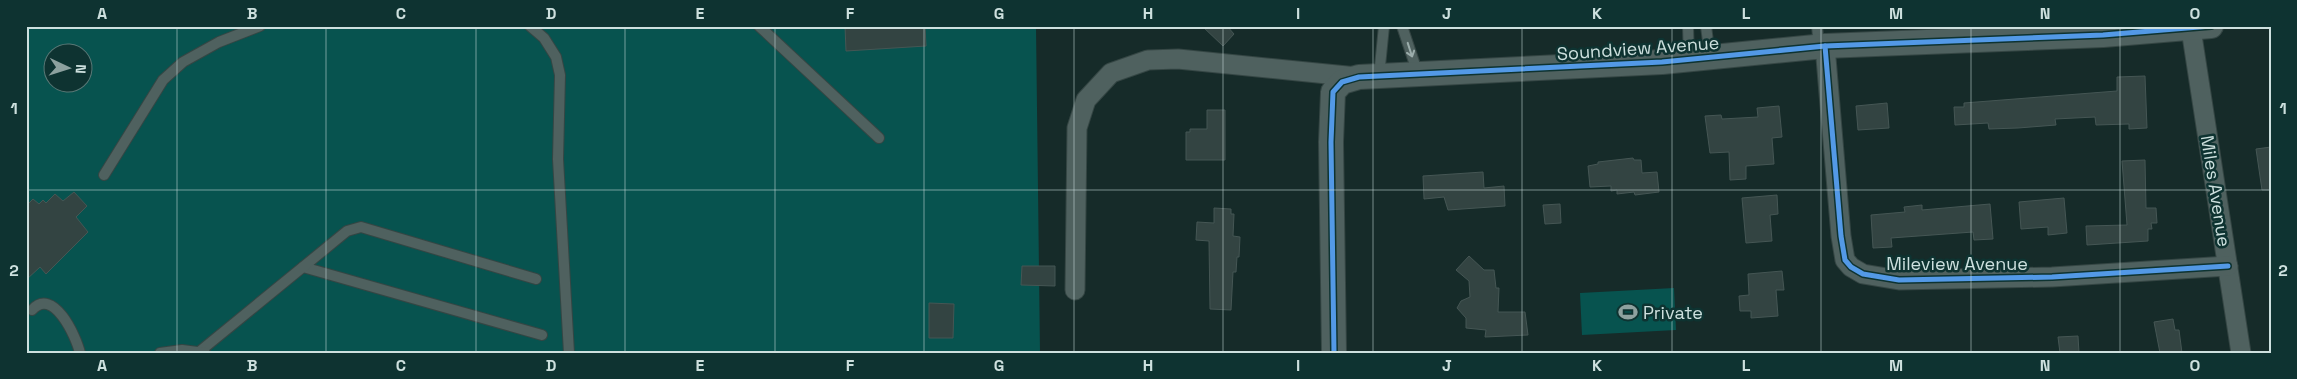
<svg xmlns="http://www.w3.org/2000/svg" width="2297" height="379" font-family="'Space Grotesk',sans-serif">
<rect width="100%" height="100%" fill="#162b29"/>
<g fill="#07534f" fill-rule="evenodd">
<path d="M26 26H1036L1040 353H26ZM52 52H82V82H52Z"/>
<polygon points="1674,288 1676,330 1582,335 1580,293"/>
</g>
<g fill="#334442" stroke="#455654">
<polygon points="845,26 925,26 926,46 846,51"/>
<polygon points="1202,26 1227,26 1234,34 1223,46"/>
<polygon points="2145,76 2147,128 2129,129 2129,124 2096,125 2095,117 2055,119 2056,125 2018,128 1989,129 1988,123 1955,125 1954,107 1964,107 1964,103 2117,91 2117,77"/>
<polygon points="1887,103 1889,128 1858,130 1856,106"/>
<polygon points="1779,106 1782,137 1772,138 1774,164 1746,166 1746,179 1730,180 1729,152 1710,153 1705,116 1721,115 1722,119 1758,117 1757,108"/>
<polygon points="1207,110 1225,110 1225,160 1186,160 1186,132 1190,132 1190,129 1207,129"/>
<polygon points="2271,147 2271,190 2262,190 2256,149"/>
<polygon points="1633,158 1634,160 1641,160 1642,173 1657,172 1659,192 1635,195 1634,192 1617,194 1617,190 1611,191 1611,186 1590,187 1588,166 1598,164 1598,162"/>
<polygon points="2145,160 2146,208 2156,208 2157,223 2151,223 2152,229 2148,229 2148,241 2087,245 2086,226 2127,225 2122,161"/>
<polygon points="1483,172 1484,188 1504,186 1505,206 1448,210 1444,197 1424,199 1423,176"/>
<polygon points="74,192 87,206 76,217 88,232 46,274 40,267 26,280 26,206 33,199 39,204 43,200 46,203 55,194 63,201"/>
<polygon points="1777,195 1778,214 1770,215 1772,241 1746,243 1742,198"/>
<polygon points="2064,198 2067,233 2048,235 2048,227 2021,229 2019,202"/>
<polygon points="1560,204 1561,223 1545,224 1543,205"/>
<polygon points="1990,204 1993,239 1974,240 1973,232 1891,238 1892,247 1873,248 1871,215 1905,212 1904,207 1922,205 1922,210"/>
<polygon points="1214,208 1231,209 1231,214 1234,214 1233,236 1240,237 1239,257 1237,257 1236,272 1233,272 1231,310 1210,309 1209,241 1196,240 1197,222 1214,223"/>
<polygon points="1469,256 1484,270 1494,270 1496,288 1499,288 1498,312 1525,312 1528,335 1485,337 1486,330 1466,328 1466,318 1457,308 1461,301 1470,297 1469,281 1456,270"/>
<polygon points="1022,266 1055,266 1055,286 1021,285"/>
<polygon points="1782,271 1784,290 1776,290 1778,316 1751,318 1751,311 1740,311 1739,296 1749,295 1748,274"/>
<polygon points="929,303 954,304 953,338 929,338"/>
<polygon points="2173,319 2175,330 2179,330 2182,353 2160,353 2154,322"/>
<polygon points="2078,336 2079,353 2060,353 2058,337"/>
</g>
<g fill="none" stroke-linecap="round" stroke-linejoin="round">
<g stroke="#354644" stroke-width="12">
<g id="service">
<polyline points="530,26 544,38 556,57 560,75 558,159 569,353"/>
<polyline points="759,26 879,138"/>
<polyline points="1402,26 1418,74"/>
<polyline points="1688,26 1689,59"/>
<polyline points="1706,26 1710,57"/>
<polyline points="1817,26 1819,47"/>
<polyline points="1379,76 1384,26"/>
<polyline points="104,175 163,80 183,62 219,42 260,26"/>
<polyline points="303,267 542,335"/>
<path d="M32 310C53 286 76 336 80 353"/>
<polyline points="199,352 347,231 361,227 536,279"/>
<polyline points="160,353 182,350 205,353"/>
</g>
</g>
<g stroke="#354644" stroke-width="21">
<g id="minor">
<polyline points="2191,29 2241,353"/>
<polyline points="1825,46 1841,236 1845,260 1851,267 1863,274 1899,280 2052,277 2228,266"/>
<polyline points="1075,290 1077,128 1086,100 1111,73 1148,60 1178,59 1357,77"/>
</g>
</g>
<g stroke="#354644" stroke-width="26">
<polyline id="tertiary" points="1334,353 1331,142 1333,92 1342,82 1359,77 1662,62 1825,46 2103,35 2211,26"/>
</g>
<use href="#service" stroke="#4f615f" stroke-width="10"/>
<use href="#minor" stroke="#4f615f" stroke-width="19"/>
<use href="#tertiary" stroke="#4f615f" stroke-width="24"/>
<g stroke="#0e3331" stroke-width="8">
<g id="cycleway">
<polyline points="1825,46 1841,236 1845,260 1851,267 1863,274 1899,280 2052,277 2228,266"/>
<polyline points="1334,353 1331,142 1333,92 1342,82 1359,77 1662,62 1825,46 2103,35 2211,26"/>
</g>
</g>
<use href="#cycleway" stroke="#5399e6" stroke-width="5"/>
</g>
<defs><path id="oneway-shaft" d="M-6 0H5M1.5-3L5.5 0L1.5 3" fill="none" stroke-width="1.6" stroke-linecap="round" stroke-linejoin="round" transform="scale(1.25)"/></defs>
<use stroke="#9badab" href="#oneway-shaft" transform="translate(1410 50) rotate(72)"/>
<path fill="none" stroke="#cde0de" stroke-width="1" stroke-opacity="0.55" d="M177 26V353M326 26V353M476 26V353M625 26V353M775 26V353M924 26V353M1074 26V353M1223 26V353M1373 26V353M1522 26V353M1672 26V353M1821 26V353M1971 26V353M2120 26V353M26 190H2271"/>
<defs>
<g id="stadium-bare" transform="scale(1.5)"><path d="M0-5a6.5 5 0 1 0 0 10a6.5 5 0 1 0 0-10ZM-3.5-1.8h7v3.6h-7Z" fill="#8da19f" stroke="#0e3331" stroke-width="2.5" paint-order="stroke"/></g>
</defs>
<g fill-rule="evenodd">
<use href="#stadium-bare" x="1628" y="312"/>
</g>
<g text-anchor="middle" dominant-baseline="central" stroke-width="5" stroke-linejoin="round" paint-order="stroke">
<g font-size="18" fill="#cde0de" stroke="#0e3331">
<text transform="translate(1638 48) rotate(-4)">Soundview Avenue</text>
<text transform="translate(2216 191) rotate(81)">Miles Avenue</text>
<text x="1957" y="263">Mileview Avenue</text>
</g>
<g font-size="18" fill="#cde0de" stroke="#0e3331" text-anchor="start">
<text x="1643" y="312">Private</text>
</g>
</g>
<rect width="2297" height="379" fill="none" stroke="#0e3331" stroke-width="55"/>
<g transform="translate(68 68) rotate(94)"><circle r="24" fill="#0e3331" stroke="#5a7876"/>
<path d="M0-4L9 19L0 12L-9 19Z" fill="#8da19f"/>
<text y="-8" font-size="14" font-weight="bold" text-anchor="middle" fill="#cde0de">N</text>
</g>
<rect x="28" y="28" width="2242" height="324" fill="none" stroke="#cde0de" stroke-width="2"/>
<g font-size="16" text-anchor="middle" font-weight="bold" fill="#cde0de">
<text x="102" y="19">A</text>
<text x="252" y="19">B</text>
<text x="401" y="19">C</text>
<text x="551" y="19">D</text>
<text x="700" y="19">E</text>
<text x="850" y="19">F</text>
<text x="999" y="19">G</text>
<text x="1148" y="19">H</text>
<text x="1298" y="19">I</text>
<text x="1447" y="19">J</text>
<text x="1597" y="19">K</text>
<text x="1746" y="19">L</text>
<text x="1896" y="19">M</text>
<text x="2045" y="19">N</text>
<text x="2195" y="19">O</text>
<text x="14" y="114">1</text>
<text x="2283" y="114">1</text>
<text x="14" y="276">2</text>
<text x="2283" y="276">2</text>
<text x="102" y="371">A</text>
<text x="252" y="371">B</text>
<text x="401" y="371">C</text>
<text x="551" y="371">D</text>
<text x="700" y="371">E</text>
<text x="850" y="371">F</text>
<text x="999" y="371">G</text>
<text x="1148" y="371">H</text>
<text x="1298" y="371">I</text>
<text x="1447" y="371">J</text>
<text x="1597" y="371">K</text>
<text x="1746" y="371">L</text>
<text x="1896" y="371">M</text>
<text x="2045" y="371">N</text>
<text x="2195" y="371">O</text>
</g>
</svg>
